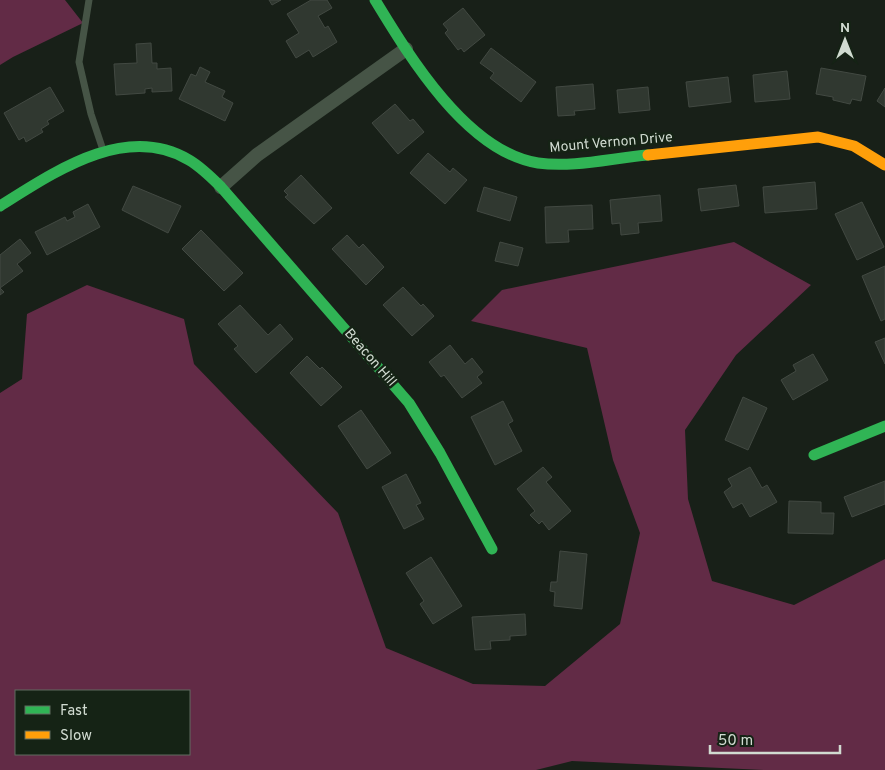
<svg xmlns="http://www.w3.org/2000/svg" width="885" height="770" font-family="Overpass,sans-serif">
<rect width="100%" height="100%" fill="#182018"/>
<g fill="#622b46" fill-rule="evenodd">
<polygon points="0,0 65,0 83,23 13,57 0,65"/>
<path d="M734 242 811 285 736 355 685 430 688 499 712 581 794 605 885 559V770H764L572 761 536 770H0V393L22 379 27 314 87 285 184 319 194 364 338 513 386 648 473 684 545 686 620 624 640 533 613 460 587 348 471 321 502 290ZM189 691V754H16V691Z"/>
</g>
<g fill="#303830" stroke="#424942">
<polygon points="269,0 281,0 272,5"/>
<polygon points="311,0 327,0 332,8 318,16 325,28 328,26 337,42 313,57 309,50 296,58 286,41 299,33 287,14"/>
<polygon points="463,8 485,35 464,52 461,48 458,50 445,33 448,30 443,24"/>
<polygon points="151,43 152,63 157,63 157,69 171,68 172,91 152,92 152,88 145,89 145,93 116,95 114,64 137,63 136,44"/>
<polygon points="491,48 536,82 521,102 490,78 494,73 480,63"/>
<polygon points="200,67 210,72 205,82 225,91 222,97 233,103 225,121 179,99 191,74 196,76"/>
<polygon points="821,68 866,76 861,101 852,99 850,104 833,100 833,97 816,94"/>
<polygon points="787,71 790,99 755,102 753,75"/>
<polygon points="728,77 731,102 689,107 686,82"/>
<polygon points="593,84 595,109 574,111 575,115 558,116 556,87"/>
<polygon points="50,87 64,111 47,121 49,124 41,129 43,132 26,142 24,137 19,140 4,113"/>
<polygon points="648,87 650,110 619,113 617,90"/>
<polygon points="885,88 885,107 877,101"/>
<polygon points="395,104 410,121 413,119 424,132 398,154 372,123"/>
<polygon points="428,153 450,172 453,168 467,180 445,204 410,173"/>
<polygon points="301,175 332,208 314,224 285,197 288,195 284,191"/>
<polygon points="815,182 817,209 765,213 763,187"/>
<polygon points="736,185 739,206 701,211 698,189"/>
<polygon points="133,186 181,206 168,233 122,210"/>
<polygon points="484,187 517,197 510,221 477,211"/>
<polygon points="660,195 662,221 638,223 639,233 621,235 620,223 612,224 610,200"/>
<polygon points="862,202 884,247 857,260 835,214"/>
<polygon points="88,204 100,227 47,255 35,232 65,217 67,221 75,217 73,212"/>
<polygon points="592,205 593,229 568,230 569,242 546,243 545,207"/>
<polygon points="201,230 243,273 224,291 182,249"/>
<polygon points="347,235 359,248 363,244 384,267 366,285 332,249"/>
<polygon points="20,239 31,253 17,264 23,271 0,288 4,292 0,295 0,255"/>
<polygon points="500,242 523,248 518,266 495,261"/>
<polygon points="885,266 885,319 881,321 862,276"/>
<polygon points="403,287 421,306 423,304 434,316 412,336 383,305"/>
<polygon points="240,305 268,335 280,324 293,339 256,373 234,349 238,346 218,324"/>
<polygon points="885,338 885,364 875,342"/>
<polygon points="450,345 465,364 472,358 483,372 477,377 482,383 462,398 444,375 441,377 429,362"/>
<polygon points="813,354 828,380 793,400 781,380 796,371 793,365"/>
<polygon points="307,356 320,369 322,367 342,387 321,406 290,373"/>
<polygon points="743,397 767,408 748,450 725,440"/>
<polygon points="503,401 513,421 508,424 522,451 495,465 471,417"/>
<polygon points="361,410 391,453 367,469 338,426"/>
<polygon points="543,467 552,477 546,482 571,511 549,530 542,521 539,524 530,515 535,511 517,489"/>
<polygon points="750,467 762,488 767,485 777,502 750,517 742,503 733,508 724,492 732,486 728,479"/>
<polygon points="406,474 421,503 416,505 424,519 404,529 382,487"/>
<polygon points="885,481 885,504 852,517 844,497"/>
<polygon points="789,501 821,502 821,513 834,513 833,534 788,533"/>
<polygon points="560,551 587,554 582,609 554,606 555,592 550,591 551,582 557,582"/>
<polygon points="431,557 462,606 433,624 420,604 424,601 406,573"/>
<polygon points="525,614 526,635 510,636 510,640 490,641 491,649 475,650 472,617"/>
</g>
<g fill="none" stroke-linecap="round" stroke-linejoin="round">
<polyline stroke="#465446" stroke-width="7" points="89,0 79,62 91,114 103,150"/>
<polyline stroke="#465446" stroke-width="14" points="221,187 257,155 406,49"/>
<g stroke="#30b455" stroke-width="11">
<path d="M375 0C409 56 467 152 538 163 573 168 612 158 648 155"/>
<path d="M0 206C53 173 125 122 189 160 201 167 211 177 221 187L409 403 440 453 492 549"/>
<polyline points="814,455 885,426"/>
</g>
<polyline stroke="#ff9f0a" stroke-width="11" points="648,155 818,137 854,146 885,165"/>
</g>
<g text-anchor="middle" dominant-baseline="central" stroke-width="5" stroke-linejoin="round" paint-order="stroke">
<g font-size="14" fill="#d1dbd1" stroke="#152315">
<text transform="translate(611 143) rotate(-5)">Mount Vernon Drive</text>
<text transform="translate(370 358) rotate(49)">Beacon Hill</text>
</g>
</g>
<rect x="15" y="690" width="175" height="65" fill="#152315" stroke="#606d60"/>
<rect x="25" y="706" width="25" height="8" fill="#30b455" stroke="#606d60"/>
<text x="60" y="715" font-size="15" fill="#d1dbd1">Fast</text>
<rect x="25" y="731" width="25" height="8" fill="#ff9f0a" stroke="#606d60"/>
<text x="60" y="740" font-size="15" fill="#d1dbd1">Slow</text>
<g transform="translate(845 40)" stroke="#152315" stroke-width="4" paint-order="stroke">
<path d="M0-4L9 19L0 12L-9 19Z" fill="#d1dbd1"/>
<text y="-8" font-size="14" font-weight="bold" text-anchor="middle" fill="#d1dbd1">N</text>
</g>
<path d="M710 745v8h130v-8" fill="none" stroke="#d1dbd1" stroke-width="2.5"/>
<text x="718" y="745" font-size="15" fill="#d1dbd1" stroke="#152315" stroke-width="4" paint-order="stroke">50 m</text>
</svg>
